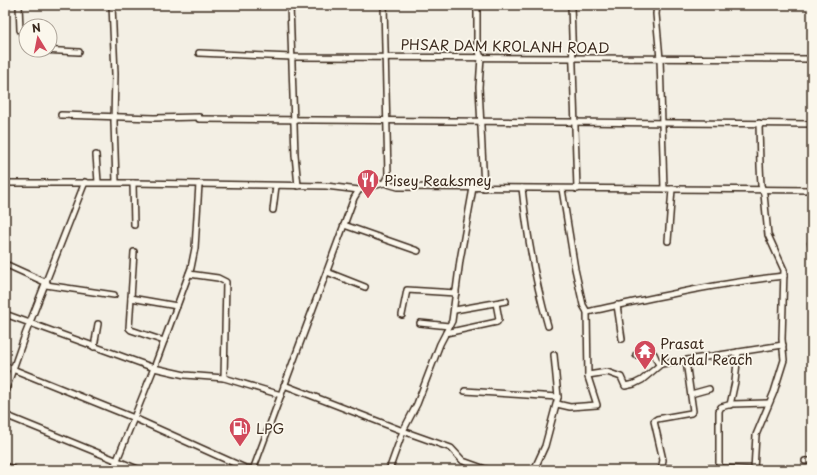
<svg xmlns="http://www.w3.org/2000/svg" width="817" height="475" font-family="'Playpen Sans',sans-serif">
<rect width="100%" height="100%" fill="#f3efe4"/>
<filter id="ink" filterUnits="userSpaceOnUse"><feTurbulence type="fractalNoise" baseFrequency=".025" numOctaves="2"/><feDisplacementMap in="SourceGraphic" scale="8" xChannelSelector="R" yChannelSelector="G"/><feConvolveMatrix kernelMatrix="1 2 1 2 8 2 1 2 1" color-interpolation-filters="sRGB"/></filter>
<g filter="url(#ink)">
<g fill="none" stroke-linecap="round" stroke-linejoin="round">
<g stroke="#3b2a1e" stroke-width="8">
<g id="minor">
<polyline points="19,5 20,30 26,39"/>
<polyline points="112,5 115,74 114,122 116,182"/>
<polyline points="290,5 295,155 298,186"/>
<polyline points="477,5 477,47 481,57 479,87 484,188"/>
<polyline points="571,5 577,189"/>
<polyline points="657,5 656,14 660,59 664,189"/>
<polyline points="42,50 79,52"/>
<polyline points="199,53 292,57 812,59"/>
<polyline points="61,115 154,118 199,117"/>
<polyline points="199,119 812,124"/>
<polyline points="96,155 98,182"/>
<polyline points="5,183 133,183 326,186 359,190"/>
<polyline points="133,183 134,225"/>
<polyline points="384,183 398,187 812,190"/>
<path d="M522 188C527 235 535 281 548 326"/>
<polyline points="273,210 276,186"/>
<polyline points="344,225 418,251"/>
<polyline points="668,241 672,189"/>
<polyline points="811,243 812,244"/>
<polyline points="134,252 129,328 131,330 164,341"/>
<polyline points="5,264 47,283"/>
<polyline points="327,272 365,287"/>
<polyline points="189,274 218,278 226,282 224,378"/>
<polyline points="46,285 114,295"/>
<polyline points="131,298 177,306"/>
<polyline points="617,305 622,339"/>
<polyline points="455,310 506,301"/>
<path d="M587 312C652 298 717 283 784 276"/>
<polyline points="5,314 154,368 185,375 224,378 281,395"/>
<polyline points="402,315 407,290 456,293"/>
<polyline points="420,323 449,326"/>
<polyline points="446,333 497,322 499,319 496,303"/>
<polyline points="94,347 98,324"/>
<polyline points="636,355 651,353 654,354 658,363 661,364"/>
<polyline points="5,366 134,418 245,468 263,470"/>
<polyline points="588,375 607,372 621,377 625,386 634,384 642,380 661,364 783,345"/>
<polyline points="284,385 403,431 451,448 463,461 488,470"/>
<polyline points="465,391 558,397"/>
<polyline points="5,392 25,335 85,182"/>
<polyline points="691,394 709,389"/>
<polyline points="557,404 570,407 597,405 588,377 587,312 583,305 575,269 562,189"/>
<polyline points="730,405 735,382 738,352"/>
<polyline points="5,415 140,470"/>
<polyline points="805,461 812,461"/>
<polyline points="5,466 15,470"/>
<polyline points="662,468 719,468 754,470"/>
<polyline points="719,468 719,411 721,407 732,404 768,403"/>
<polyline points="113,470 154,368 191,268 195,248 199,184"/>
<polyline points="253,470 354,198 359,190 384,183 388,175 384,5"/>
<polyline points="389,470 403,431 417,404 440,344 452,321 460,260 473,188"/>
<polyline points="534,470 545,446 558,397 554,355"/>
<polyline points="661,470 663,460 654,421 657,419 691,413 693,411 686,361"/>
<polyline points="754,470 756,435 774,392 784,360 782,339 784,270 768,235 764,194 761,185 760,166 759,123"/>
</g>
</g>
<use href="#minor" stroke="#fbf7ec" stroke-width="5"/>
</g>
</g>
<defs>
<g id="restaurant-pin" transform="scale(1.15)"><path d="M0 17L-7.5 6A9.5 9.5 0 1 1 7.5 6Z" fill="#d1495b" stroke="#fbf7ec"/><path d="M-5-6h1v4h1v-4h1v4h1v-4h1v5L-1.5 .5V6h-2V.5L-5-1ZM5-6V6H3V1.5H1.5Q1.5-4 5-6Z" fill="#fff"/></g>
<g id="temple-pin" transform="scale(1.15)"><path d="M0 17L-7.5 6A9.5 9.5 0 1 1 7.5 6Z" fill="#d1495b" stroke="#fbf7ec"/><path d="M0-6L5-2H3V0L6.5 2.5H4V6H1.5V3h-3V6H-4V2.5H-6.5L-3 0V-2H-5Z" fill="#fff"/></g>
<g id="fuel-pin" transform="scale(1.15)"><path d="M0 17L-7.5 6A9.5 9.5 0 1 1 7.5 6Z" fill="#d1495b" stroke="#fbf7ec"/><path d="M-5.5-6h7V0h2V4h1.3V-2.5L3-4.5l.8-.8L6-3V5H2.5V1h-1V6h-7ZM-4.2-4.7v3.2H.2V-4.7Z" fill="#fff"/></g>
</defs>
<g fill-rule="evenodd">
<use href="#restaurant-pin" x="368" y="180"/>
<use href="#temple-pin" x="645" y="351"/>
<use href="#fuel-pin" x="240" y="428"/>
</g>
<g text-anchor="middle" dominant-baseline="central" stroke-width="3.5" stroke-linejoin="round" paint-order="stroke">
<g font-size="14" fill="#3b2a1e" stroke="#fbf7ec">
<text transform="translate(505 46) rotate(1)">PHSAR DAM KROLANH ROAD</text>
</g>
<g font-size="14" fill="#3b2a1e" stroke="#fbf7ec" text-anchor="start">
<text x="384" y="180">Pisey Reaksmey</text>
<text x="660" y="343">Prasat<tspan x="660" dy="16">Kandal Reach</tspan></text>
<text x="256" y="428">LPG</text>
</g>
</g>
<rect width="817" height="475" fill="none" stroke="#fbf7ec" stroke-width="20"/>
<rect x="10" y="10" width="797" height="455" fill="none" stroke="#3b2a1e" stroke-width="1.5" filter="url(#ink)"/>
<g transform="translate(38 38) rotate(350)"><circle r="19" fill="#fbf7ec" stroke="#aea59a"/>
<path d="M0-3L7 15L0 10L-7 15Z" fill="#d1495b"/>
<text y="-6" font-size="11" font-weight="bold" text-anchor="middle" fill="#3b2a1e">N</text>
</g>
</svg>
